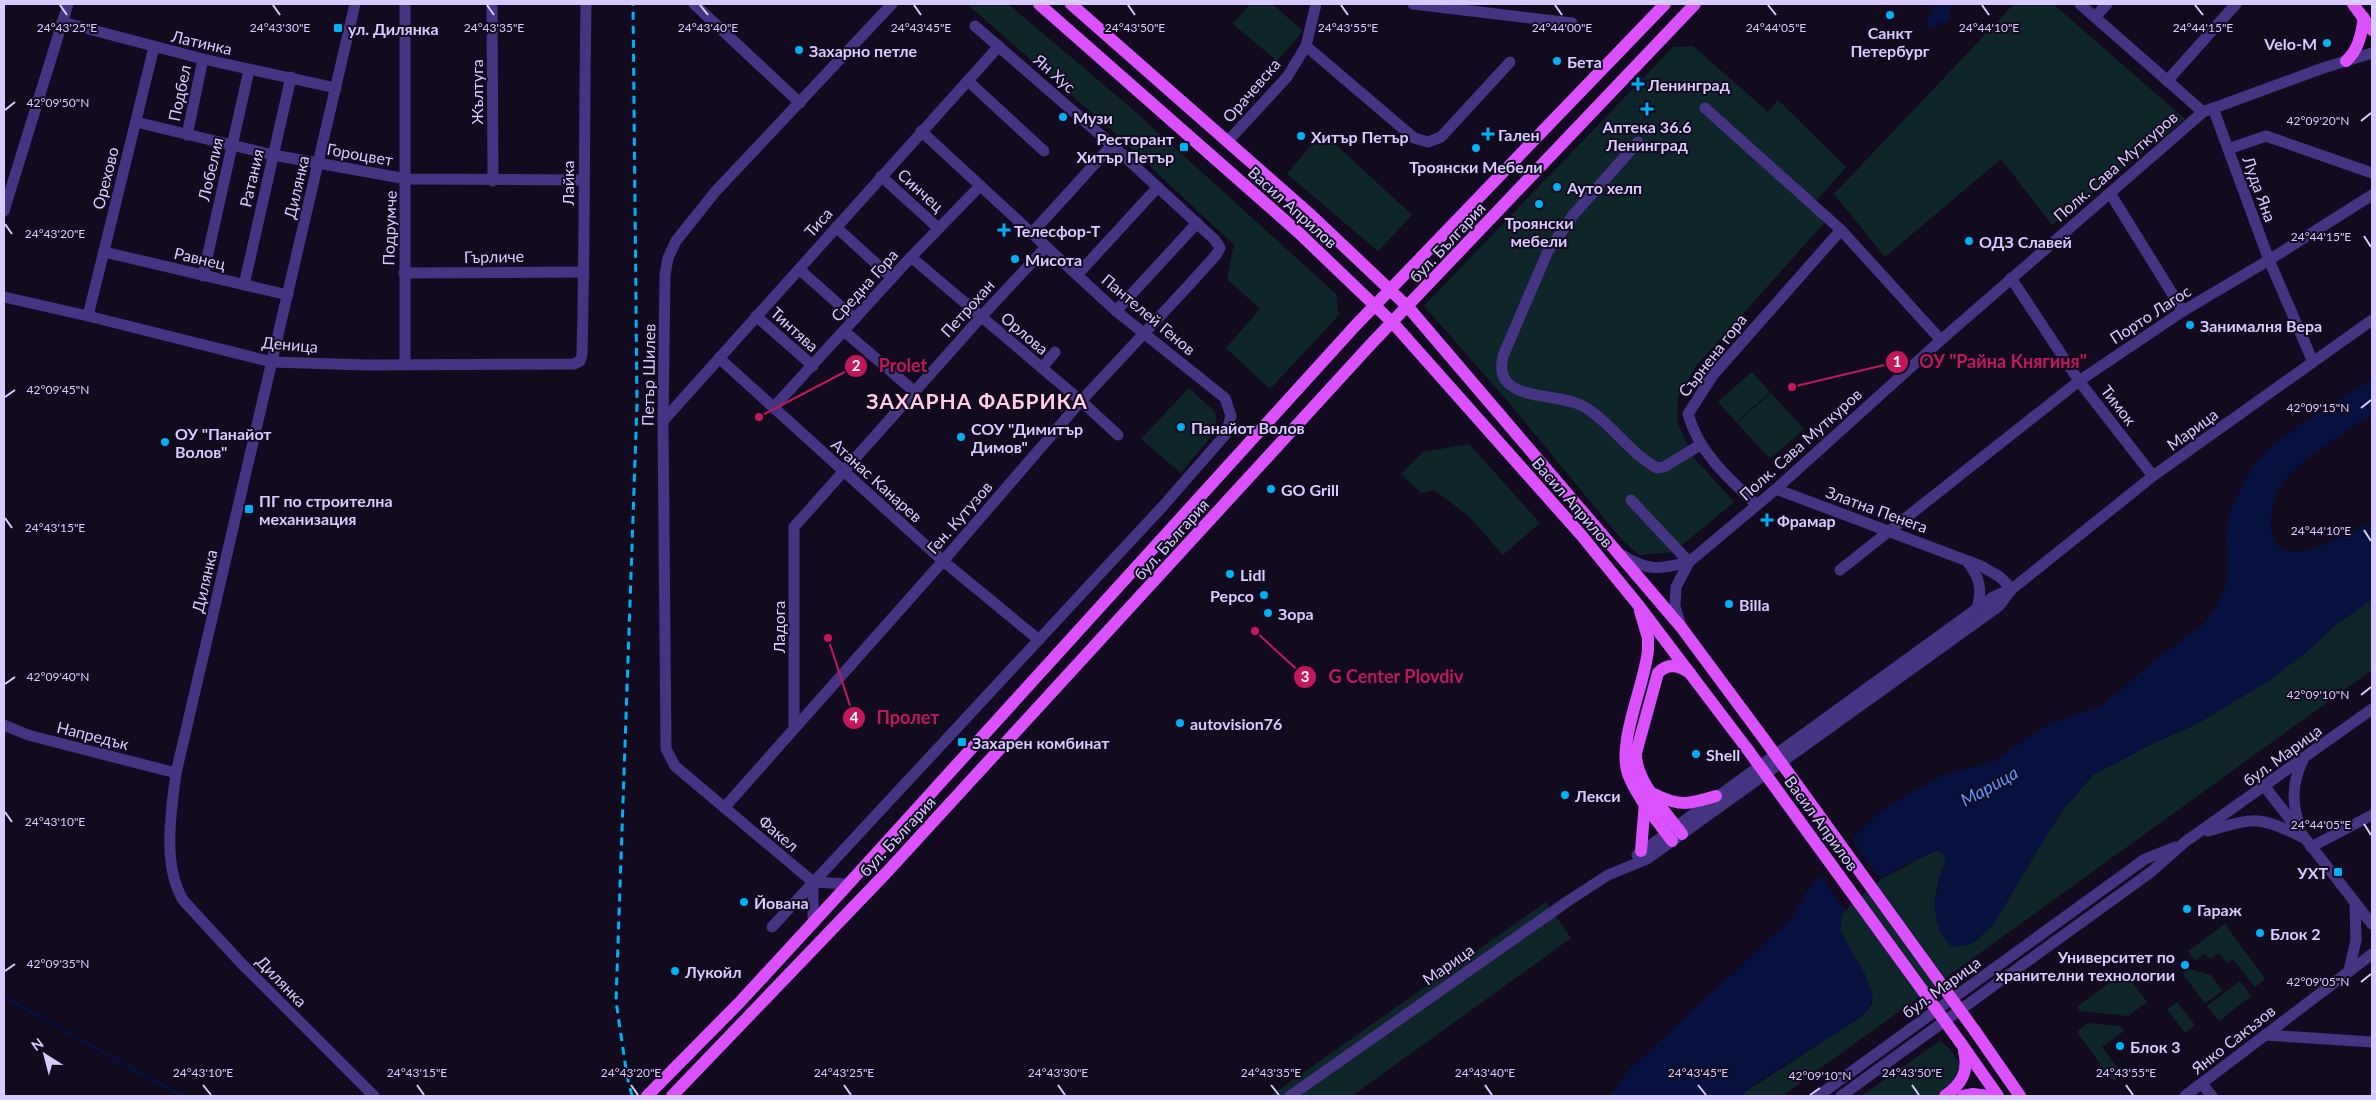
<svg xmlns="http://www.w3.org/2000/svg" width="2376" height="1100" font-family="Lato,sans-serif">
<rect width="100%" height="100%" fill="#120b20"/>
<g fill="#0e262a">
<polygon points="967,4 1008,4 1130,107 1336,294 1339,315 1270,389 1226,348 1260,309 1227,279 1234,245 1108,127"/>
<polygon points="1250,4 1272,4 1303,31 1277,61 1233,24"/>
<polygon points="2014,4 2053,4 2185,119 2052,225 2001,159 1885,257 1834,194"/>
<polygon points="1693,46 1768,112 1778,100 1846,167 1810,208 1825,222 1697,365 1678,397 1677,422 1694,458 1734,502 1674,552 1639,555 1622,540 1506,399 1424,306 1673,47"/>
<polygon points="1322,132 1412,215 1378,251 1287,174"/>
<polygon points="1752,372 1770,392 1736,422 1718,402"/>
<polygon points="1189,388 1215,412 1217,429 1181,473 1141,439"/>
<polygon points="1771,393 1804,429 1770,459 1737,423"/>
<polygon points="1469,444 1540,523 1503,555 1470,517 1434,490 1421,493 1401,474 1423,452"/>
<path d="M2372 599V670L1782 1096H1739L1862 1016 1872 1004 1871 989 1841 932C1835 898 1879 880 1903 868 1915 862 1926 853 1938 851L1945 856C1945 865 1941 874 1938 883 1932 906 1935 923 1948 943L1993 925 2046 836 2063 810 2093 775 2154 743 2197 724 2268 681 2305 653 2336 625Z"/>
<polygon points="1546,902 1571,938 1352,1096 1270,1096"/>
<polygon points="2225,924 2265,979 2255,987 2233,959 2227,963 2219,953 2210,959 2205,953 2195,961 2188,951"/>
<polygon points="2185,968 2211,975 2222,991 2205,1003 2184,976"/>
<polygon points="2124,972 2147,1002 2128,1016 2080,1011 2077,1007"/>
<polygon points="2240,981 2251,996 2219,1021 2207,1006"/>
<polygon points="2177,1002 2195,1025 2185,1033 2167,1009"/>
<polygon points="2088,1023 2120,1026 2124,1031 2102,1047 2122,1074 2113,1081 2077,1032"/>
<polygon points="1940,1041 1950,1049 1960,1065 1953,1083 1935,1096 1861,1096"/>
</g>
<g fill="#06113d">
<polygon points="1932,4 1950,4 1954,8 1950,9 1950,17 1943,24 1938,23 1936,27 1930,28 1926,22 1932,9"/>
<path d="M2372 379V414C2346 432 2304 457 2284 481 2274 494 2270 513 2271 528 2275 579 2348 533 2372 522V599L2336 625 2305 653 2268 681 2197 724 2154 743 2093 775 2063 810 2046 836 1993 925 1976 941 1968 945 1952 947C1926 924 1936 889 1945 861V856L1938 851 1933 852C1904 867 1834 892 1841 932L1866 976 1873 998 1869 1009 1854 1022 1767 1076 1739 1096H1610L1630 1069 1786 924 1796 912 1805 894 1842 848 1879 813 1902 798 1941 776 1994 761 2048 724 2103 705 2153 662 2202 625 2217 607 2223 591 2228 576 2226 535 2230 510 2251 469 2269 449 2297 427Z"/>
</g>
<polygon fill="#120b20" points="1850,837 1881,880 1851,904 1846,912 1818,873"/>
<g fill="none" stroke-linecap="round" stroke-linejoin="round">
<polyline stroke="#06113d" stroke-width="3" points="4,997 182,1096"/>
<g stroke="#443481" stroke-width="11">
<path d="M355 4 176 773C171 813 162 864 183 900L241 963 374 1096"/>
<polyline points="405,4 405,364"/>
<polyline points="492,4 493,181"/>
<polyline points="694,4 800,103"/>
<polyline points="1413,4 1572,23"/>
<polyline points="2080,4 2203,112"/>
<polyline points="2095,17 2107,4"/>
<polyline points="62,22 203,59 336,88"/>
<polyline points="1306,46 1414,138 1428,142 1441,137 1510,62"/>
<polyline points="968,81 1044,151"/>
<polyline points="2167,81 2236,4"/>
<polyline points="1705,108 1841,230 1941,340"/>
<polyline points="2213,108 2269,260 2313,362"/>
<polyline points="136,122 273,155 407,179 583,180"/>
<polyline points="187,135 203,59"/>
<polyline points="1228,141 1287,77 1306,46 1316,4"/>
<path d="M1638 142 1574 214 1548 251 1503 356C1501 366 1500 376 1509 384 1526 399 1562 395 1583 406 1611 422 1629 453 1657 468L1664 467 1700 445"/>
<polyline points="2228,149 2266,136 2372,173"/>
<polyline points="881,176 938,228"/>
<polyline points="2110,193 2183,311"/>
<polyline points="4,211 68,4"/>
<polyline points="836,227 892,278"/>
<polyline points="1032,233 1112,145"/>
<polyline points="104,252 288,295"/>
<polyline points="911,257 1081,401 1118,435"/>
<polyline points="799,269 855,319"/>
<polyline points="404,273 584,272"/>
<polyline points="1077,275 1158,187"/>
<polyline points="203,276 249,70"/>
<polyline points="2011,278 2079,381 2153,476"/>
<polyline points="244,285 291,77"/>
<path d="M4 297 88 316 272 362 367 365 574 364 580 361 582 355C585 238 584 121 586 4"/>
<polyline points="1116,311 1197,223"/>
<polyline points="88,316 154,47"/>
<polyline points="756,316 813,366"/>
<polyline points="844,331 915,392"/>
<polyline points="719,358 943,561 1039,640"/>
<polyline points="1042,368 1055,352"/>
<polyline points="774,407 911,257 979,187"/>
<polyline points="663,421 999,46"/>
<polyline points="1776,489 1981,566 2000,577 2012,589"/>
<polyline points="1631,500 1689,562"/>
<path d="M1757 505C1728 478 1699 453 1688 414L1713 375 1841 230"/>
<path d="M1622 555C1649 572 1660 569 1689 562"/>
<path d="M1967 561C1979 577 1983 588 1977 608"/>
<polyline points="1840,570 2079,381 2183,311 2269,260 2372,195"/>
<polyline points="1681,627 1675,606 1676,587 1689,562 1776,489 1941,340 2203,112 2323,68 2372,53"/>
<polyline points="4,725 28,735 176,773"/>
<polyline points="794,727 794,527 981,317 1046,247"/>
<polyline points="2265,787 2372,924"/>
<polyline points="724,808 943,561 1081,401 1189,285 1216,255 1220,248 1215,240 1112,145 975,26"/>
<path d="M2300 826C2291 803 2292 782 2303 760"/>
<path d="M2208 831C2254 818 2258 815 2302 837"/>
<polyline points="2311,847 2372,815"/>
<polyline points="1637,855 1993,597 2011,589"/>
<polyline points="813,882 675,766 666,749 663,421 665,275 668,258 676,241 715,192 892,4"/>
<polyline points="813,882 813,922"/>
<polyline points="813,882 849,884"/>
<polyline points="772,927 1163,506 1226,434 1231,416 1225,398 1116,311 921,131"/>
<polyline points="2349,971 2356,940 2355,904"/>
<polyline points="2265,1035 2372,1042"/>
<polyline points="2202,1084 2212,1096"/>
<polyline points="1290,1096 1568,901 1608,875 1647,859 1999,606 2012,589 2153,476 2372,320"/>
<polyline points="1818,1096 2145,859 2175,847"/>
<polyline points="1841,1096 2151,872 2185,842 2372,709"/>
<polyline points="2185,1096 2372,954"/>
</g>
<g stroke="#dc51ff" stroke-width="12">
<polyline points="1039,4 1298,232 1393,323 1582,536 1639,606 1748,750"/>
<polyline points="1071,4 1312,216 1408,307 1681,627 1764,739"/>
<polyline points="2353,4 2372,30"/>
<path d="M2346 61C2359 49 2361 35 2364 18"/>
<path d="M1640 611 1648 638V650C1645 684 1617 742 1628 774 1637 798 1657 820 1672 841"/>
<path d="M1654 794C1679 807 1690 804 1716 796"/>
<path d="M1682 834C1666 812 1635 781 1636 753L1658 673C1668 662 1680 666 1690 673"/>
<polyline points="1641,851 1645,802"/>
<polyline points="1975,1031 2020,1096"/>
<polyline points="1960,1042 1998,1096"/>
<polyline points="647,1096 739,1003 833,901 1355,326 1665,4"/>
<polyline points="672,1096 887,872 1372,343 1695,4"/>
<path d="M1945 1096C1962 1084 1969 1071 1964 1051"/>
<polyline points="1963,1096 1973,1094 1988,1096"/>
</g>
<polyline stroke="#00b2f5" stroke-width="3" stroke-dasharray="8 6" stroke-linecap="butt" points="632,1096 627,1076 616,1001 637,404 633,4"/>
<g stroke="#dc51ff" stroke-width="12">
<polyline points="1764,739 1975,1031"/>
<polyline points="1748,750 1960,1042"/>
</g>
</g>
<path fill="none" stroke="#d9caff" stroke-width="2" d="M60 5 67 15M273 5 280 15M487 5 494 15M700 5 708 15M914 5 921 15M1128 5 1135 15M1341 5 1348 15M1555 5 1562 15M1768 5 1776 15M1982 5 1989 15M2195 5 2203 15M5 110 15 102M2361 121 2371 113M5 224 12 234M2364 236 2371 247M5 397 15 390M2361 408 2371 400M5 518 12 528M2364 530 2371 541M5 684 15 677M2361 695 2371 687M5 812 12 822M2364 824 2371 835M5 971 15 964M2361 982 2371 974M203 1085 211 1095M417 1085 424 1095M631 1085 638 1095M844 1085 851 1095M1058 1085 1065 1095M1271 1085 1279 1095M1485 1085 1492 1095M1698 1085 1706 1095M1912 1085 1919 1095M2126 1085 2133 1095M1810 1095 1820 1088"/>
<g fill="#00b2f5" stroke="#120b20" stroke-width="2">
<circle cx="1890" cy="15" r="5"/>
<rect x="333" y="23" width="10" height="10" rx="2.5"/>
<circle cx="2327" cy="43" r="5"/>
<circle cx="799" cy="50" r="5"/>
<circle cx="1557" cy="61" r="5"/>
<path d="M1635.5 76.5h5v5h5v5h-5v5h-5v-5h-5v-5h5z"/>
<path d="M1644.5 101.5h5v5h5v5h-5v5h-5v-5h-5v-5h5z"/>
<circle cx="1063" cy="117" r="5"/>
<path d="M1485.5 126.5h5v5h5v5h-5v5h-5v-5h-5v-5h5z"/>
<circle cx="1301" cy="136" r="5"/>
<rect x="1179" y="142" width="10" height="10" rx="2.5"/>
<circle cx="1476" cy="148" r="5"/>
<circle cx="1557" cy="187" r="5"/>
<circle cx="1539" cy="204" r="5"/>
<path d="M1001.5 222.5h5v5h5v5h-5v5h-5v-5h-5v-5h5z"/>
<circle cx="1969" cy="241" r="5"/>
<circle cx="1015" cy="259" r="5"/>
<circle cx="2190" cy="325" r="5"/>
<circle cx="1181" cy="427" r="5"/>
<circle cx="961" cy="437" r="5"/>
<circle cx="165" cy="442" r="5"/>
<circle cx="1271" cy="489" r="5"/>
<rect x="244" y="504" width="10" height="10" rx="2.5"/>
<path d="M1764.5 512.5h5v5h5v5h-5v5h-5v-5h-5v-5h5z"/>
<circle cx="1230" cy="574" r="5"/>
<circle cx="1264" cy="595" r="5"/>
<circle cx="1729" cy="604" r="5"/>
<circle cx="1268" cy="613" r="5"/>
<circle cx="1180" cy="723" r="5"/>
<rect x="957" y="737" width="10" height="10" rx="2.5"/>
<circle cx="1696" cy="754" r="5"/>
<circle cx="1565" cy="795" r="5"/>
<rect x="2333" y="867" width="10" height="10" rx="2.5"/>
<circle cx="744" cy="902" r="5"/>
<circle cx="2187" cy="909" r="5"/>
<circle cx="2260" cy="933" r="5"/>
<circle cx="2185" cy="965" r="5"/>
<circle cx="675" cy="971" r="5"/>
<circle cx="2120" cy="1046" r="5"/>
</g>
<g text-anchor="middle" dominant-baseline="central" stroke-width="4" stroke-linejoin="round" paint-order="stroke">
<g font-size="16" font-weight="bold" fill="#d9caff" stroke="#120b20" text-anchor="start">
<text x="348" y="28">ул. Дилянка</text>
<text x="1890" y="32" text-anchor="middle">Санкт<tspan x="1890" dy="18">Петербург</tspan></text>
<text x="2317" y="43" text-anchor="end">Velo-M</text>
<text x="809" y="50">Захарно петле</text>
<text x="1567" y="61">Бета</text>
<text x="1648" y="84">Ленинград</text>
<text x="1073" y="117">Музи</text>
<text x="1647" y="126" text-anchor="middle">Аптека 36.6<tspan x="1647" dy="18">Ленинград</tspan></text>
<text x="1498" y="134">Гален</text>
<text x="1311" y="136">Хитър Петър</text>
<text x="1174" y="138" text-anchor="end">Ресторант<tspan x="1174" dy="18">Хитър Петър</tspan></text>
<text x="1476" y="166" text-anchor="middle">Троянски Мебели</text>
<text x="1567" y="187">Ауто хелп</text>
<text x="1539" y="222" text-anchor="middle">Троянски<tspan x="1539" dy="18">мебели</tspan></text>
<text x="1014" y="230">Телесфор-Т</text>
<text x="1979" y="241">ОДЗ Славей</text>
<text x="1025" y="259">Мисота</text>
<text x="2200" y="325">Занималня Вера</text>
<text x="1191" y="427">Панайот Волов</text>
<text x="971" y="428">СОУ "Димитър<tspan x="971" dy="18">Димов"</tspan></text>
<text x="175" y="433">ОУ "Панайот<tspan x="175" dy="18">Волов"</tspan></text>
<text x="1281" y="489">GO Grill</text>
<text x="259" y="500">ПГ по строителна<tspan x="259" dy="18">механизация</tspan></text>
<text x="1777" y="520">Фрамар</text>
<text x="1240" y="574">Lidl</text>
<text x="1254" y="595" text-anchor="end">Pepco</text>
<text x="1739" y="604">Billa</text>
<text x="1278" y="613">Зора</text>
<text x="1190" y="723">autovision76</text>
<text x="972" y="742">Захарен комбинат</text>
<text x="1706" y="754">Shell</text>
<text x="1575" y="795">Лекси</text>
<text x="2328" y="872" text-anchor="end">УХТ</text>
<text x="754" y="902">Йована</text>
<text x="2197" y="909">Гараж</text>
<text x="2270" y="933">Блок 2</text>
<text x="2175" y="956" text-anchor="end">Университет по<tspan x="2175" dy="18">хранителни технологии</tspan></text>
<text x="685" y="971">Лукойл</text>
<text x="2130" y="1046">Блок 3</text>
</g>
<g font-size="16" fill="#d9caff" stroke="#120b20">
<text transform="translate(202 42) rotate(13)">Латинка</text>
<text transform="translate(1055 73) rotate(41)">Ян Хус</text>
<text transform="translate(1251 90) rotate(-49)">Орачевска</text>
<text transform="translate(476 92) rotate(-90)">Жълтуга</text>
<text transform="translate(179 93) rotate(-78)">Подбел</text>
<text transform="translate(360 154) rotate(10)">Гороцвет</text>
<text transform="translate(2115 166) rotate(-41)">Полк. Сава Муткуров</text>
<text transform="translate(210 169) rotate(-77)">Лобелия</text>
<text transform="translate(105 178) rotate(-76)">Орехово</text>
<text transform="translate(251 178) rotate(-77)">Ратания</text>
<text transform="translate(567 183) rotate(-90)">Лайка</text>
<text transform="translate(296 187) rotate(-77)">Дилянка</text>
<text transform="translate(2260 189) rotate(70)">Луда Яна</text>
<text transform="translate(921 190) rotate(42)">Синчец</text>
<text transform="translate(1293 207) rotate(42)">Васил Априлов</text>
<text transform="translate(818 222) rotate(-48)">Тиса</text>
<text transform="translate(389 228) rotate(-88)">Подрумче</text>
<text transform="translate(1447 242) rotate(-47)">бул. България</text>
<text transform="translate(494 256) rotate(-1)">Гърличе</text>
<text transform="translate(200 258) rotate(13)">Равнец</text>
<text transform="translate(864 285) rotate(-48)">Средна Гора</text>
<text transform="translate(967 308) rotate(-48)">Петрохан</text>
<text transform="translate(1149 314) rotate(40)">Пантелей Генов</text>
<text transform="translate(2150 314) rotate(-33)">Порто Лагос</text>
<text transform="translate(795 329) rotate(42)">Тинтява</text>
<text transform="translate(1025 333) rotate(40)">Орлова</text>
<text transform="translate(290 344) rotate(5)">Деница</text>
<text transform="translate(1712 355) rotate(-52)">Сърнена гора</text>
<text transform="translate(648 375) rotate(-89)">Петър Шилев</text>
<text transform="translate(2119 405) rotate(52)">Тимок</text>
<text transform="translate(2192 429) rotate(-36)">Марица</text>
<text transform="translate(1800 444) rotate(-42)">Полк. Сава Муткуров</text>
<text transform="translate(877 480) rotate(42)">Атанас Канарев</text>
<text transform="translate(1573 502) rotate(49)">Васил Априлов</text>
<text transform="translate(1877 509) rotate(20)">Златна Пенега</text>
<text transform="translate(959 517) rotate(-49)">Ген. Кутузов</text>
<text transform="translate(1171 539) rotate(-48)">бул. България</text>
<text transform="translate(204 581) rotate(-77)">Дилянка</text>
<text transform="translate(778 627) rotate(-90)">Ладога</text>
<text transform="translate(93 735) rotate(14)">Напредък</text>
<text transform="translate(2282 755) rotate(-36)">бул. Марица</text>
<text transform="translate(1822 823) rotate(54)">Васил Априлов</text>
<text transform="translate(779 833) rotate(40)">Факел</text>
<text transform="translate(897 836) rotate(-47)">бул. България</text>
<text transform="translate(1448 964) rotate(-35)">Марица</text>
<text transform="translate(282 981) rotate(46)">Дилянка</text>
<text transform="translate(1941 987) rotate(-36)">бул. Марица</text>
<text transform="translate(2233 1039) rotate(-38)">Янко Сакъзов</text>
</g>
<g font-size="18" font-style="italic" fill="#5895ff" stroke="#120b20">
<text transform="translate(1989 786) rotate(-29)">Марица</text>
</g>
<g font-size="21" font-weight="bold" letter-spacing="1" fill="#ffcce4" stroke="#120b20">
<text x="977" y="400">ЗАХАРНА ФАБРИКА</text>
</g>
</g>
<g font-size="12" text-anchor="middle" fill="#d9caff" stroke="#120b20" stroke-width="4" stroke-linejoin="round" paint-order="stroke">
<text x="67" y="32">24°43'25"E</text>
<text x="280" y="32">24°43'30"E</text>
<text x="494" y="32">24°43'35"E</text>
<text x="708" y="32">24°43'40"E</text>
<text x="921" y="32">24°43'45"E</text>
<text x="1135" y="32">24°43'50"E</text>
<text x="1348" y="32">24°43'55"E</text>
<text x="1562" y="32">24°44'00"E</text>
<text x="1776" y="32">24°44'05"E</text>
<text x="1989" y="32">24°44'10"E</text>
<text x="2203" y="32">24°44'15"E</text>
<text x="58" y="107">42°09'50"N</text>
<text x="2318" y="125">42°09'20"N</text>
<text x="55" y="238">24°43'20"E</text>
<text x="2321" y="241">24°44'15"E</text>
<text x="58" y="394">42°09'45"N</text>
<text x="2318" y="412">42°09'15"N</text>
<text x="55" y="532">24°43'15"E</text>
<text x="2321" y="535">24°44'10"E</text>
<text x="58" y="681">42°09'40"N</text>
<text x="2318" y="699">42°09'10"N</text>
<text x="55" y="826">24°43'10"E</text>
<text x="2321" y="829">24°44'05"E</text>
<text x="58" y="968">42°09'35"N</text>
<text x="2318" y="986">42°09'05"N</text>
<text x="203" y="1077">24°43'10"E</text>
<text x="417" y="1077">24°43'15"E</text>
<text x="631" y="1077">24°43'20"E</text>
<text x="844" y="1077">24°43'25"E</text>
<text x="1058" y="1077">24°43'30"E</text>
<text x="1271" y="1077">24°43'35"E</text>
<text x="1485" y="1077">24°43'40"E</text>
<text x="1698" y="1077">24°43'45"E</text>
<text x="1912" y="1077">24°43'50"E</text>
<text x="2126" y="1077">24°43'55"E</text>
<text x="1820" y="1080">42°09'10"N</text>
</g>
<path fill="none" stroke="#c2185b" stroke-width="2" d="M1792 387L1897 362M759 417L856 366M1255 631L1305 677M828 638L854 718"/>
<g fill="#c2185b" stroke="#120b20" stroke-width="2">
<circle cx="1792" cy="387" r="5"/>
<circle cx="759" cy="417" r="5"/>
<circle cx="1255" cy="631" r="5"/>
<circle cx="828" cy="638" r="5"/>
<circle cx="1897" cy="362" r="12"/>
<circle cx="856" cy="366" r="12"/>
<circle cx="1305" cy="677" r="12"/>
<circle cx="854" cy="718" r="12"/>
</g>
<g font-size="15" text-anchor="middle" font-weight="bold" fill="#fff">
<text x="1897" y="367">1</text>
<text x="856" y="371">2</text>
<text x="1305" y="682">3</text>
<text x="854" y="723">4</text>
</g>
<g font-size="18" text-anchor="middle" font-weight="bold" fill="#c2185b" stroke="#120b20" stroke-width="4" stroke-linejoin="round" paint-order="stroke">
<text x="2003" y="368">ОУ "Райна Княгиня"</text>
<text x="903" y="372">Prolet</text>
<text x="1396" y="683">G Center Plovdiv</text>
<text x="908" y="724">Пролет</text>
</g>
<rect width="2376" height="1100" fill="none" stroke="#d9caff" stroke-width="10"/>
<g transform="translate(45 1055) rotate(324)" stroke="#120b20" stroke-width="4" paint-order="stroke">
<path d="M0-4L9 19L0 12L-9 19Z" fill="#d9caff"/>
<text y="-8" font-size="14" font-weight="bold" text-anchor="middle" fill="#d9caff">N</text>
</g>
</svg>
